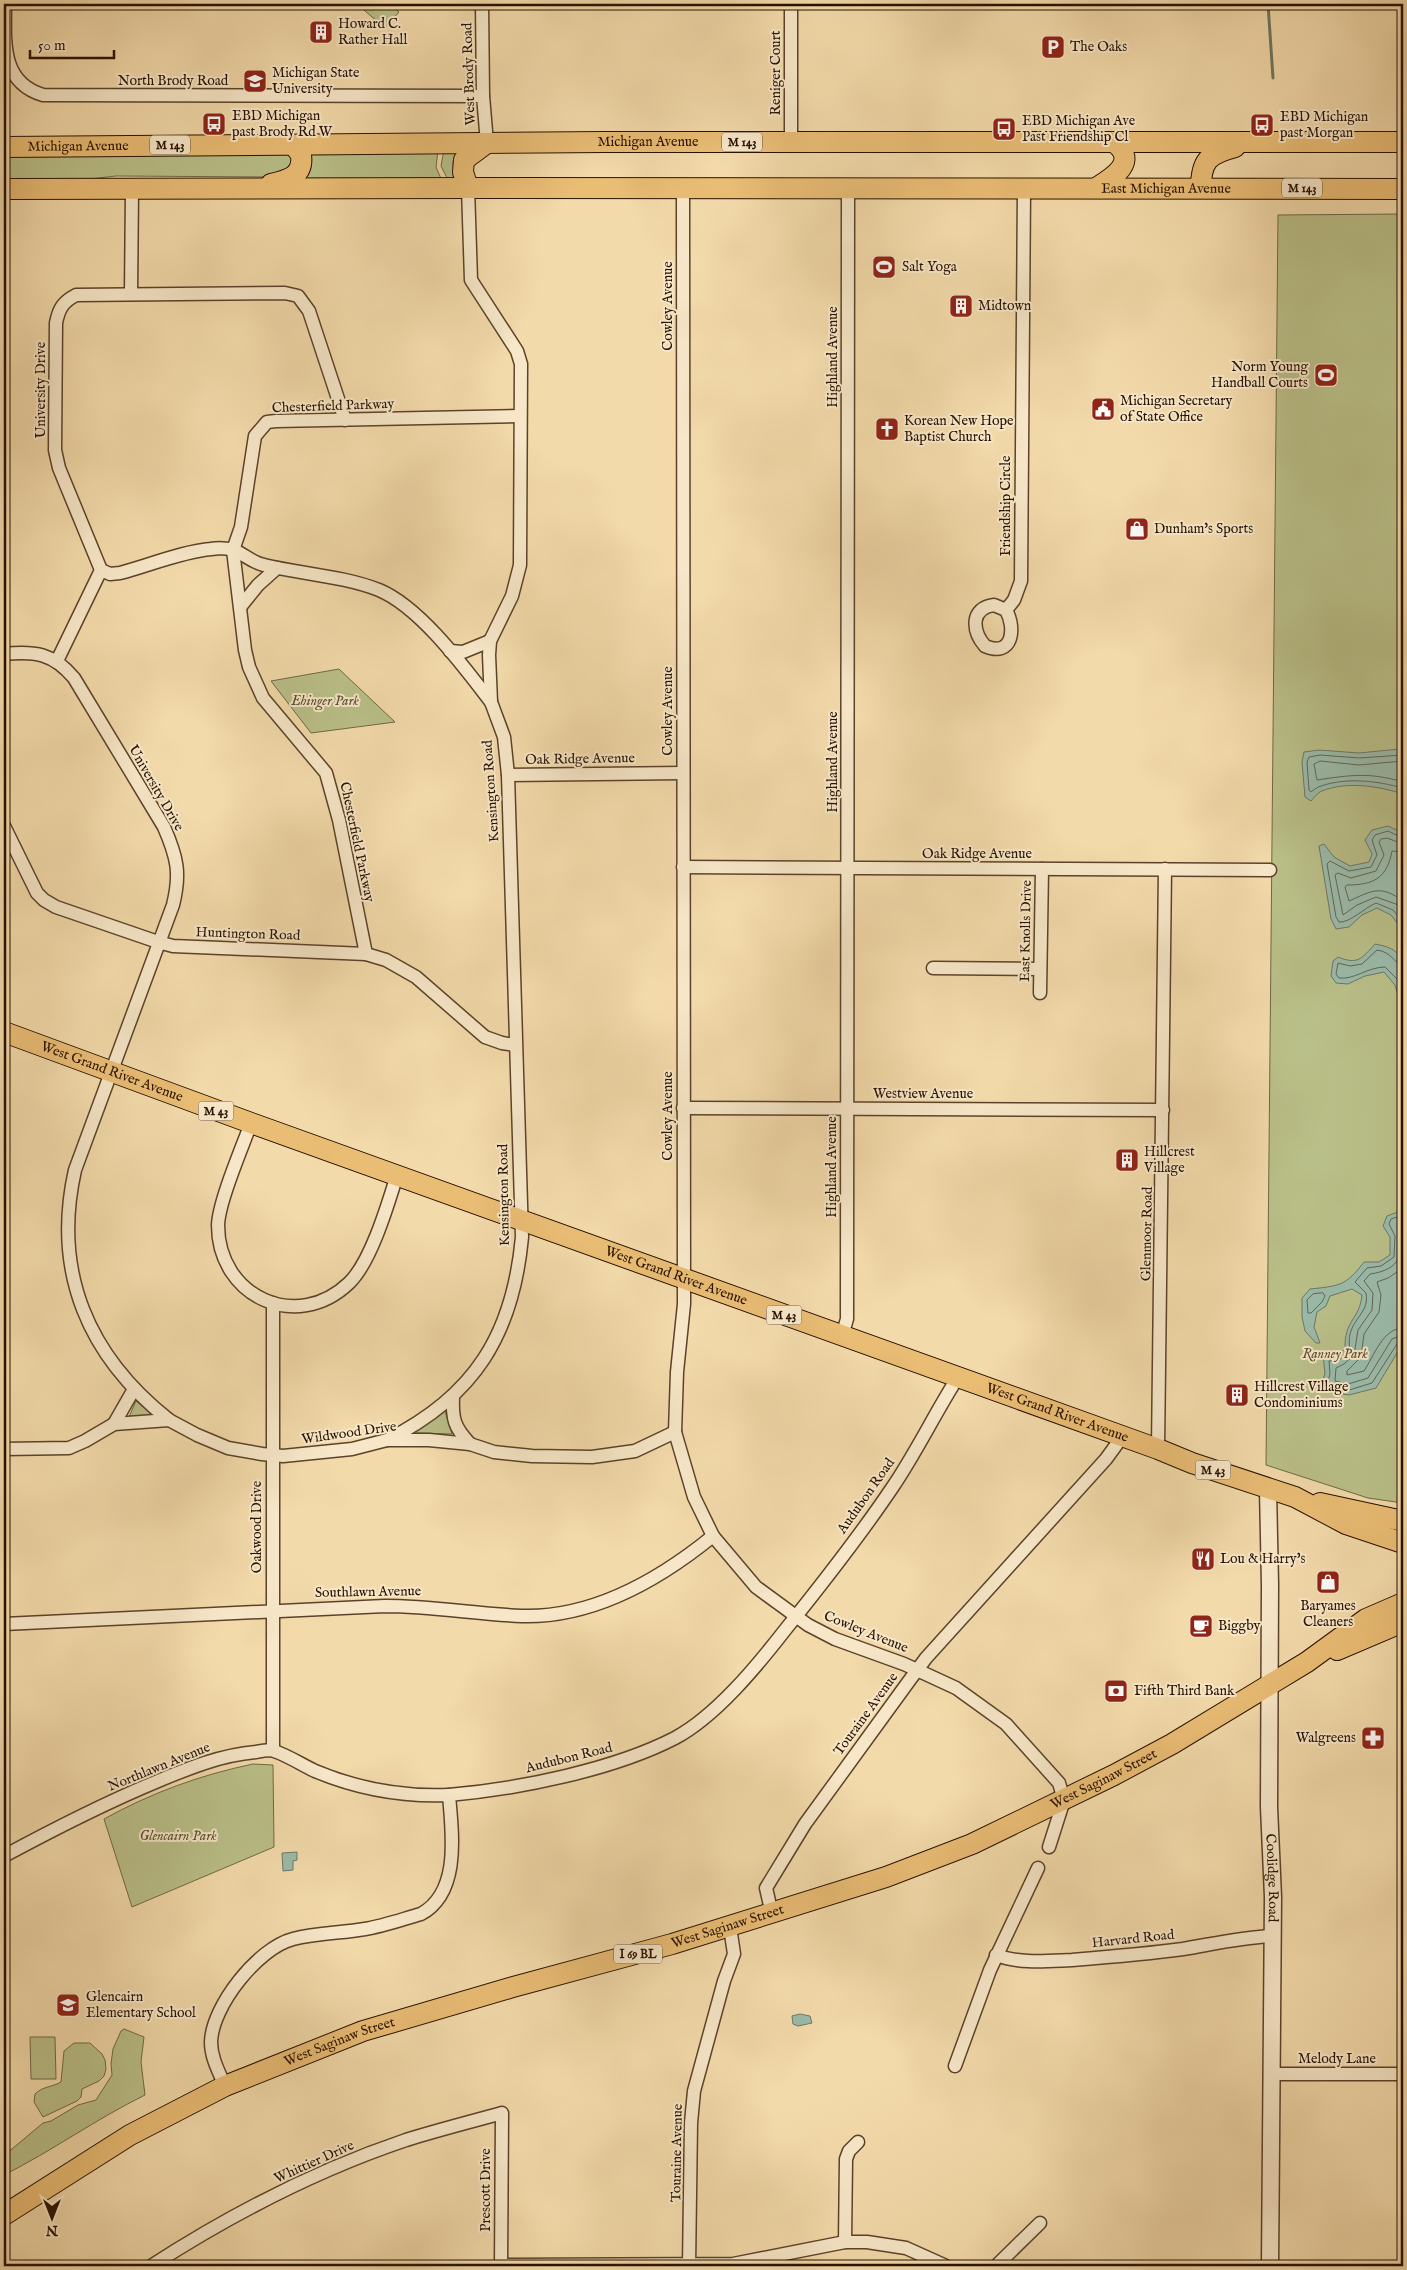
<svg xmlns="http://www.w3.org/2000/svg" width="1407" height="2270" font-family="'IM FELL English',serif">
<rect width="100%" height="100%" fill="#f3daaa"/>
<filter id="stains"><feTurbulence type="fractalNoise" baseFrequency=".004" numOctaves="4"/><feColorMatrix values="0 0 0 0 .2 0 0 0 0 .09 0 0 0 0 .02 0 0 0 .5 -.17"/></filter>
<radialGradient id="worn" r=".72"><stop offset=".6" stop-color="#630" stop-opacity="0"/><stop offset="1" stop-color="#630" stop-opacity=".3"/></radialGradient>
<g fill="#bac089" stroke="#706844">
<polygon points="359,4 389,4 399,12 385,28 358,5"/>
<polygon points="438,150 436,167 442,181 302,180 308,152"/>
<polygon points="444,150 456,152 453,162 454,179 448,180 441,166"/>
<polygon points="287,151 292,159 289,169 274,177 116,176 63,182 4,182 4,153"/>
<polygon points="1403,214 1403,1503 1368,1498 1266,1465 1278,215"/>
<polygon points="339,669 395,722 311,733 271,681"/>
<polygon points="136,1401 150,1413 150,1415 129,1417"/>
<polygon points="445,1411 452,1434 416,1433 416,1430"/>
<path d="M253 1764 273 1765 274 1847 132 1907 104 1819C151 1793 200 1775 253 1764Z"/>
<path d="M124 2029 144 2037 141 2062 145 2095C96 2119 52 2151 4 2175V2154L12 2149 43 2123 51 2121 78 2105 96 2100 112 2075 111 2064 113 2049 121 2031Z"/>
<polygon points="30,2037 55,2037 56,2079 31,2079"/>
<path d="M74 2043H90L102 2054 105 2060 106 2069 104 2076 99 2081 82 2089 81 2097 77 2101 43 2117 34 2102 35 2094C43 2086 53 2087 61 2082L64 2051Z"/>
</g>
<g fill="#9bbbaa" stroke="#6d7766">
<path d="M1400 749 1403 751V794C1378 786 1347 781 1322 791 1318 792 1314 798 1311 801L1305 797 1302 762 1304 752 1319 750 1359 753Z"/>
<polygon points="1388,826 1401,832 1403,836 1403,922 1398,924 1391,915 1377,908 1362,915 1349,927 1336,929 1331,919 1319,846 1324,844 1334,857 1350,866 1369,862 1372,854 1365,840 1372,830"/>
<path d="M1375 944C1385 946 1396 948 1401 959 1405 968 1405 1000 1402 1009L1395 985 1384 972 1365 976 1348 984 1336 983 1331 976 1333 961 1338 957C1358 965 1361 959 1375 944Z"/>
<path d="M1403 1210V1343L1376 1388 1349 1395 1327 1392 1321 1384 1325 1374 1323 1354 1328 1353 1337 1356 1345 1349C1344 1320 1360 1319 1362 1295L1352 1289 1330 1296 1326 1306 1317 1312 1314 1327 1320 1343H1316L1305 1331 1302 1317V1298L1310 1289C1339 1286 1346 1286 1364 1262H1379L1390 1255V1237L1383 1226 1387 1216Z"/>
<polygon points="297,1852 297,1860 293,1861 293,1870 283,1871 282,1853"/>
<polygon points="800,2014 810,2016 812,2023 798,2026 793,2024 792,2016"/>
</g>
<g fill="none" stroke-linecap="round" stroke-linejoin="round">
<g stroke="#616655" stroke-width="1">
<path d="M1403 755 1359 758 1320 755 1309 757 1307 762 1309 790 1311 792C1314 790 1317 787 1321 786 1348 777 1377 781 1403 788"/>
<path d="M1403 761 1359 765 1320 761 1314 764 1317 780C1351 775 1369 772 1403 782"/>
<path d="M1403 838 1388 831 1375 835 1372 840 1377 855 1371 867 1349 871 1330 861 1327 864 1336 917 1339 922C1350 923 1364 908 1376 903L1393 910 1399 917 1403 918"/>
<polyline points="1403,844 1387,838 1381,839 1379,842 1384,855 1376,871 1351,878 1338,873 1335,875 1343,915 1357,905 1376,897 1396,904 1403,911"/>
<path d="M1403 852 1392 851C1387 878 1374 885 1347 885L1345 887 1349 901C1372 891 1380 884 1403 901"/>
<path d="M1403 965C1393 963 1392 952 1377 950L1362 964 1350 966 1338 963 1336 974 1339 978C1354 980 1368 967 1385 967L1400 982 1403 994"/>
<path d="M1403 1215 1391 1219 1389 1224 1395 1236 1394 1257 1381 1266 1367 1268 1355 1282 1366 1293C1369 1311 1356 1316 1351 1331 1348 1338 1350 1345 1349 1352L1339 1360 1329 1361 1330 1374 1327 1384 1330 1388 1349 1390 1372 1383 1397 1344 1403 1341"/>
<path d="M1403 1222 1397 1225C1407 1253 1400 1270 1370 1274L1364 1281 1373 1293 1372 1310 1358 1330 1354 1355 1344 1364 1336 1368 1335 1381 1348 1384 1368 1378 1392 1339 1403 1335"/>
<path d="M1403 1268 1388 1278 1377 1282 1381 1295 1379 1312 1364 1334 1361 1357 1347 1371V1375L1364 1371C1374 1356 1383 1328 1403 1328"/>
<polygon points="1323,1293 1325,1296 1322,1302 1311,1313 1308,1313 1307,1300 1313,1294"/>
</g>
<polyline stroke="#6d7766" stroke-width="3" points="1268,4 1273,78"/>
<g stroke="#5a432a" stroke-width="15">
<g id="minor">
<path d="M5 4C5 41 0 82 43 95L483 96"/>
<polyline points="482,4 483,96 487,143"/>
<polyline points="791,142 791,4"/>
<polyline points="683,188 684,1304 677,1372 675,1432 694,1497 713,1536 756,1587 808,1625 835,1639 904,1664 956,1688 1006,1724 1059,1783 1064,1800 1049,1847"/>
<polyline points="131,294 132,189"/>
<path d="M101 570 110 574 120 573C147 566 184 551 211 549 217 548 228 548 234 550 244 554 253 563 264 565 302 574 343 576 379 590 420 607 464 667 491 702"/>
<path d="M994 605 1006 610C1016 628 1013 658 985 646 972 631 970 608 994 605Z"/>
<polyline points="241,606 258,585 277,568"/>
<polyline points="1006,610 1014,600 1021,581 1024,188"/>
<polyline points="450,651 463,652 490,641"/>
<path d="M4 654C35 651 53 653 74 678L164 827C177 857 181 873 173 905L75 1170C52 1272 88 1356 169 1420"/>
<path d="M57 661 101 570 59 468 55 450 56 323C59 308 63 302 76 295L285 293 298 296 309 311 345 420"/>
<polyline points="508,775 683,773"/>
<polyline points="4,826 37,893 44,900 56,907 158,942 173,946 366,954 386,960 416,977 485,1037 502,1043 515,1045"/>
<polyline points="683,867 1270,870"/>
<polyline points="366,954 339,820 326,773 263,698 249,667 245,650 233,550 241,527 255,436 267,422 276,421 520,416"/>
<polyline points="933,968 1040,969"/>
<polyline points="1040,993 1042,869"/>
<polyline points="683,1108 1163,1110"/>
<path d="M251 1123C242 1148 219 1201 218 1225 218 1297 297 1333 349 1283 371 1262 388 1204 397 1175"/>
<polyline points="842,1336 847,1319 848,188"/>
<path d="M453 1396C452 1419 454 1427 470 1444"/>
<polyline points="114,1424 134,1389"/>
<path d="M387 1440C475 1396 513 1334 522 1237L508 775 504 737 491 702 489 655 490 641 512 596 520 565 521 364 517 351 471 280 468 188"/>
<polyline points="4,1449 69,1448 85,1441 114,1424 169,1420 197,1435 228,1448 262,1454 283,1456 352,1449 387,1440 429,1440 470,1444 494,1452 532,1456 592,1457 635,1451 675,1432"/>
<polyline points="1158,1449 1165,869"/>
<path d="M4 1624 385 1606C431 1606 476 1614 522 1616 594 1618 659 1580 713 1536"/>
<polyline points="273,1750 273,1303"/>
<path d="M4 1856C54 1829 105 1803 158 1781 189 1768 221 1755 256 1752 261 1751 269 1749 274 1751 289 1756 302 1765 315 1771 358 1789 403 1797 449 1795"/>
<polyline points="772,1914 766,1888 805,1824 909,1681 926,1658 1106,1459 1122,1437"/>
<path d="M996 1955C1020 1964 1047 1961 1072 1960 1109 1957 1146 1954 1183 1949 1213 1944 1243 1937 1273 1936"/>
<polyline points="955,2066 990,1970 1038,1868"/>
<polyline points="1271,2074 1403,2074"/>
<path d="M225 2086C219 2072 211 2058 211 2042 212 2006 258 1948 293 1939 317 1933 342 1933 365 1929 384 1926 403 1919 421 1914 461 1892 452 1833 449 1795 518 1789 613 1770 675 1738 716 1716 757 1666 785 1630 822 1584 859 1537 892 1488 916 1453 935 1413 958 1377"/>
<polyline points="845,2242 846,2159 849,2151 858,2142"/>
<polyline points="501,2265 733,2264 845,2242 867,2242 906,2248 946,2266"/>
<path d="M151 2266C230 2215 317 2170 406 2140 438 2130 470 2122 502 2113L501 2266"/>
<polyline points="689,2266 691,2123 694,2091 724,1981 734,1954 730,1927"/>
<polyline points="996,2266 1040,2223"/>
</g>
</g>
<g stroke="#5a432a" stroke-width="19">
<g id="tertiary">
<path id="s1" d="M1268 1489 1270 1585 1269 1807 1273 1897 1270 2266"/>
</g>
</g>
<g stroke="#271100" stroke-width="22">
<g id="primary">
<path id="s2" d="M4 147 605 142H1403"/>
<path d="M271 184C288 180 304 176 301 155L294 145"/>
<polyline points="468,188 463,172 464,160 487,143"/>
<path d="M1096 188C1112 178 1139 162 1115 143"/>
<path d="M1201 188C1201 161 1208 154 1235 147"/>
<path id="s3" d="M4 189 468 188 1403 189"/>
<path id="s4" d="M4 1032 251 1123 1158 1449 1192 1463 1295 1497 1346 1524 1403 1543"/>
<polyline points="1320,1503 1403,1521"/>
<polyline points="1337,1650 1403,1622"/>
<path id="s5" d="M4 2215 130 2135 225 2086 363 2031 513 1987 672 1944 886 1877 972 1844 1114 1775 1172 1744 1307 1662 1366 1619 1403 1603"/>
</g>
</g>
<use href="#minor" stroke="#f7e7c8" stroke-width="12"/>
<use href="#tertiary" stroke="#f7e7c8" stroke-width="16"/>
<use href="#primary" stroke="#eabd75" stroke-width="20"/>
</g>
<defs>
<g id="building-square" transform="scale(1.25)"><rect x="-9" y="-9" width="18" height="18" rx="4" fill="#8f2418" stroke="#f7e7c8"/><path d="M-4-6H4V6H1V3H-1V6H-4ZM-2.5-4.3h1.7v1.8h-1.7ZM.8-4.3h1.7v1.8H.8ZM-2.5-1h1.7V.8h-1.7ZM.8-1h1.7V.8H.8Z" fill="#fff"/></g>
<g id="parking-square" transform="scale(1.25)"><rect x="-9" y="-9" width="18" height="18" rx="4" fill="#8f2418" stroke="#f7e7c8"/><path d="M-3.5-5.5H1a3.5 3.5 0 0 1 0 7H-1V5.5H-3.5ZM-1-3.4V-.6H.8a1.4 1.4 0 0 0 0-2.8Z" fill="#fff"/></g>
<g id="university-square" transform="scale(1.25)"><rect x="-9" y="-9" width="18" height="18" rx="4" fill="#8f2418" stroke="#f7e7c8"/><path d="M0-5L7-2L0 1L-7-2ZM-4 1L0 2.5L4 1V4Q0 6-4 4Z" fill="#fff"/></g>
<g id="bus-square" transform="scale(1.25)"><rect x="-9" y="-9" width="18" height="18" rx="4" fill="#8f2418" stroke="#f7e7c8"/><path d="M-5-6H5V4H4V6H2V4H-2V6H-4V4H-5ZM-3.5-4V0h7V-4ZM-3.5 1.2v1.5H-2V1.2ZM2 1.2v1.5H3.5V1.2Z" fill="#fff"/></g>
<g id="stadium-square" transform="scale(1.25)"><rect x="-9" y="-9" width="18" height="18" rx="4" fill="#8f2418" stroke="#f7e7c8"/><path d="M0-5a6.5 5 0 1 0 0 10a6.5 5 0 1 0 0-10ZM-3.5-1.8h7v3.6h-7Z" fill="#fff"/></g>
<g id="civic-square" transform="scale(1.25)"><rect x="-9" y="-9" width="18" height="18" rx="4" fill="#8f2418" stroke="#f7e7c8"/><path d="M-.6-6.5H3V-4.5H.6V-3L4-1V1h2V6H-6V1h2V-1L-.6-3ZM-1.2 2.5V6h2.4V2.5Z" fill="#fff"/></g>
<g id="church-square" transform="scale(1.25)"><rect x="-9" y="-9" width="18" height="18" rx="4" fill="#8f2418" stroke="#f7e7c8"/><path d="M-1.2-6h2.4v3.5h3.3v2.4h-3.3V6h-2.4V-.1h-3.3v-2.4h3.3Z" fill="#fff"/></g>
<g id="shop-square" transform="scale(1.25)"><rect x="-9" y="-9" width="18" height="18" rx="4" fill="#8f2418" stroke="#f7e7c8"/><path d="M-5-2.5h2.3a2.7 3.5 0 0 1 5.4 0H5L5.5 6h-11ZM-1.5-2.5h3a1.5 2.3 0 0 0-3 0Z" fill="#fff"/></g>
<g id="restaurant-square" transform="scale(1.25)"><rect x="-9" y="-9" width="18" height="18" rx="4" fill="#8f2418" stroke="#f7e7c8"/><path d="M-5-6h1v4h1v-4h1v4h1v-4h1v5L-1.5 .5V6h-2V.5L-5-1ZM5-6V6H3V1.5H1.5Q1.5-4 5-6Z" fill="#fff"/></g>
<g id="cafe-square" transform="scale(1.25)"><rect x="-9" y="-9" width="18" height="18" rx="4" fill="#8f2418" stroke="#f7e7c8"/><path d="M-5.5-4.5H6V0H3Q3 3.5 0 3.5H-2.5Q-5.5 3.5-5.5 0ZM3-3.2v2h1.7v-2ZM-6 4.5H4V6H-6Z" fill="#fff"/></g>
<g id="bank-square" transform="scale(1.25)"><rect x="-9" y="-9" width="18" height="18" rx="4" fill="#8f2418" stroke="#f7e7c8"/><path d="M-6-4H6V4H-6ZM0-2.3a2.3 2.3 0 1 0 0 4.6a2.3 2.3 0 1 0 0-4.6Z" fill="#fff"/></g>
<g id="pharmacy-square" transform="scale(1.25)"><rect x="-9" y="-9" width="18" height="18" rx="4" fill="#8f2418" stroke="#f7e7c8"/><path d="M-2-6h4v4h4v4h-4v4h-4v-4h-4v-4h4Z" fill="#fff"/></g>
<g id="school-square" transform="scale(1.25)"><rect x="-9" y="-9" width="18" height="18" rx="4" fill="#8f2418" stroke="#f7e7c8"/><path d="M0-5L7-2L0 1L-7-2ZM-4 1L0 2.5L4 1V4Q0 6-4 4Z" fill="#fff"/></g>
</defs>
<g fill-rule="evenodd">
<use href="#building-square" x="321" y="32"/>
<use href="#parking-square" x="1053" y="47"/>
<use href="#university-square" x="255" y="81"/>
<use href="#bus-square" x="214" y="124"/>
<use href="#bus-square" x="1262" y="125"/>
<use href="#bus-square" x="1004" y="129"/>
<use href="#stadium-square" x="884" y="267"/>
<use href="#building-square" x="961" y="306"/>
<use href="#stadium-square" x="1326" y="375"/>
<use href="#civic-square" x="1103" y="409"/>
<use href="#church-square" x="887" y="429"/>
<use href="#shop-square" x="1137" y="529"/>
<use href="#building-square" x="1127" y="1160"/>
<use href="#building-square" x="1237" y="1395"/>
<use href="#restaurant-square" x="1203" y="1559"/>
<use href="#shop-square" x="1328" y="1582"/>
<use href="#cafe-square" x="1201" y="1626"/>
<use href="#bank-square" x="1116" y="1691"/>
<use href="#pharmacy-square" x="1373" y="1738"/>
<use href="#school-square" x="68" y="2005"/>
</g>
<g text-anchor="middle" dominant-baseline="central" stroke-width="4" stroke-linejoin="round" paint-order="stroke">
<g fill="#f7e7c8" stroke="#65513c" stroke-width="1">
<rect x="722" y="132.5" width="40" height="19" rx="4"/>
<rect x="150" y="135.5" width="40" height="19" rx="4"/>
<rect x="1282" y="178.5" width="40" height="19" rx="4"/>
<rect x="198.5" y="1101.5" width="35" height="19" rx="4"/>
<rect x="766.5" y="1305.5" width="35" height="19" rx="4"/>
<rect x="1195.5" y="1460.5" width="35" height="19" rx="4"/>
<rect x="614" y="1944.5" width="48" height="19" rx="4"/>
</g>
<g font-size="12" font-weight="bold" fill="#271100">
<text x="742" y="142">M 143</text>
<text x="170" y="145">M 143</text>
<text x="1302" y="188">M 143</text>
<text x="216" y="1111">M 43</text>
<text x="784" y="1315">M 43</text>
<text x="1213" y="1470">M 43</text>
<text x="638" y="1954">I 69 BL</text>
</g>
<g font-size="14" fill="#271100" stroke="#f7e7c8" text-anchor="start">
<text x="338" y="24">Howard C.<tspan x="338" dy="16">Rather Hall</tspan></text>
<text x="1070" y="47">The Oaks</text>
<text x="272" y="73">Michigan State<tspan x="272" dy="16">University</tspan></text>
<text x="232" y="116">EBD Michigan<tspan x="232" dy="16">past Brody Rd W</tspan></text>
<text x="1280" y="117">EBD Michigan<tspan x="1280" dy="16">past Morgan</tspan></text>
<text x="1022" y="121">EBD Michigan Ave<tspan x="1022" dy="16">Past Friendship Cl</tspan></text>
<text x="902" y="267">Salt Yoga</text>
<text x="978" y="306">Midtown</text>
<text x="1308" y="367" text-anchor="end">Norm Young<tspan x="1308" dy="16">Handball Courts</tspan></text>
<text x="1120" y="401">Michigan Secretary<tspan x="1120" dy="16">of State Office</tspan></text>
<text x="904" y="421">Korean New Hope<tspan x="904" dy="16">Baptist Church</tspan></text>
<text x="1154" y="529">Dunham's Sports</text>
<text x="1144" y="1152">Hillcrest<tspan x="1144" dy="16">Village</tspan></text>
<text x="1254" y="1387">Hillcrest Village<tspan x="1254" dy="16">Condominiums</tspan></text>
<text x="1220" y="1559">Lou &amp; Harry's</text>
<text x="1328" y="1606" text-anchor="middle">Baryames<tspan x="1328" dy="16">Cleaners</tspan></text>
<text x="1218" y="1626">Biggby</text>
<text x="1134" y="1691">Fifth Third Bank</text>
<text x="1356" y="1738" text-anchor="end">Walgreens</text>
<text x="86" y="1997">Glencairn<tspan x="86" dy="16">Elementary School</tspan></text>
</g>
<g font-size="14" fill="#271100" stroke="#f7e7c8">
<text transform="translate(776 73) rotate(-90)">Reniger Court</text>
<text transform="translate(469 74) rotate(-92)">West Brody Road</text>
<text x="173" y="81">North Brody Road</text>
<text stroke="none"><textPath href="#s2" startOffset="644">Michigan Avenue</textPath></text>
<text stroke="none"><textPath href="#s2" startOffset="74">Michigan Avenue</textPath></text>
<text stroke="none"><textPath href="#s3" startOffset="1162">East Michigan Avenue</textPath></text>
<text transform="translate(668 306) rotate(-90)">Cowley Avenue</text>
<text transform="translate(833 357) rotate(-90)">Highland Avenue</text>
<text transform="translate(41 390) rotate(-90)">University Drive</text>
<text transform="translate(333 406) rotate(-2)">Chesterfield Parkway</text>
<text transform="translate(1006 506) rotate(-90)">Friendship Circle</text>
<text transform="translate(668 711) rotate(-90)">Cowley Avenue</text>
<text transform="translate(580 759) rotate(-1)">Oak Ridge Avenue</text>
<text transform="translate(833 762) rotate(-90)">Highland Avenue</text>
<text transform="translate(156 788) rotate(60)">University Drive</text>
<text transform="translate(491 791) rotate(-94)">Kensington Road</text>
<text transform="translate(357 842) rotate(78)">Chesterfield Parkway</text>
<text x="977" y="854">Oak Ridge Avenue</text>
<text transform="translate(1026 931) rotate(-89)">East Knolls Drive</text>
<text transform="translate(248 934) rotate(2)">Huntington Road</text>
<text stroke="none"><textPath href="#s4" startOffset="115">West Grand River Avenue</textPath></text>
<text x="923" y="1094">Westview Avenue</text>
<text transform="translate(668 1116) rotate(-90)">Cowley Avenue</text>
<text transform="translate(832 1167) rotate(-90)">Highland Avenue</text>
<text transform="translate(504 1195) rotate(-91)">Kensington Road</text>
<text transform="translate(1147 1234) rotate(-89)">Glenmoor Road</text>
<text stroke="none"><textPath href="#s4" startOffset="715">West Grand River Avenue</textPath></text>
<text stroke="none"><textPath href="#s4" startOffset="1120">West Grand River Avenue</textPath></text>
<text transform="translate(349 1433) rotate(-8)">Wildwood Drive</text>
<text transform="translate(866 1496) rotate(-55)">Audubon Road</text>
<text transform="translate(257 1527) rotate(-90)">Oakwood Drive</text>
<text transform="translate(368 1592) rotate(-1)">Southlawn Avenue</text>
<text transform="translate(866 1632) rotate(22)">Cowley Avenue</text>
<text transform="translate(866 1714) rotate(-54)">Touraine Avenue</text>
<text transform="translate(569 1758) rotate(-14)">Audubon Road</text>
<text transform="translate(159 1767) rotate(-22)">Northlawn Avenue</text>
<text stroke="none"><textPath href="#s5" startOffset="1189">West Saginaw Street</textPath></text>
<text stroke="none"><textPath href="#s1" startOffset="389">Coolidge Road</textPath></text>
<text stroke="none"><textPath href="#s5" startOffset="784">West Saginaw Street</textPath></text>
<text transform="translate(1133 1939) rotate(-6)">Harvard Road</text>
<text stroke="none"><textPath href="#s5" startOffset="379">West Saginaw Street</textPath></text>
<text x="1337" y="2059">Melody Lane</text>
<text transform="translate(677 2153) rotate(-89)">Touraine Avenue</text>
<text transform="translate(314 2162) rotate(-24)">Whittier Drive</text>
<text transform="translate(486 2190) rotate(-90)">Prescott Drive</text>
</g>
<g font-size="14" font-style="italic" fill="#5a4e30" stroke="#f7e7c8">
<text x="325" y="701">Ehinger Park</text>
<text x="1335" y="1354">Ranney Park</text>
<text x="178" y="1836">Glencairn Park</text>
</g>
</g>
<rect width="1407" height="2270" fill="none" stroke="#f3daaa" stroke-width="20"/>
<rect x="5" y="5" width="1397" height="2260" fill="none" stroke="#271100" stroke-width="2.5"/>
<rect x="10" y="10" width="1387" height="2250" fill="none" stroke="#271100"/>
<g transform="translate(52 2218) rotate(180)" stroke="#f7e7c8" stroke-width="4" paint-order="stroke">
<path d="M0-4L9 19L0 12L-9 19Z" fill="#271100"/>
<text y="-8" font-size="14" font-weight="bold" text-anchor="middle" fill="#271100">N</text>
</g>
<path d="M30 50v8h84v-8" fill="none" stroke="#271100" stroke-width="2.5"/>
<text x="38" y="50" font-size="15" fill="#271100" stroke="#f7e7c8" stroke-width="4" paint-order="stroke">50 m</text>
<rect width="100%" height="100%" filter="url(#stains)"/>
<rect width="100%" height="100%" fill="url(#worn)"/>
</svg>
